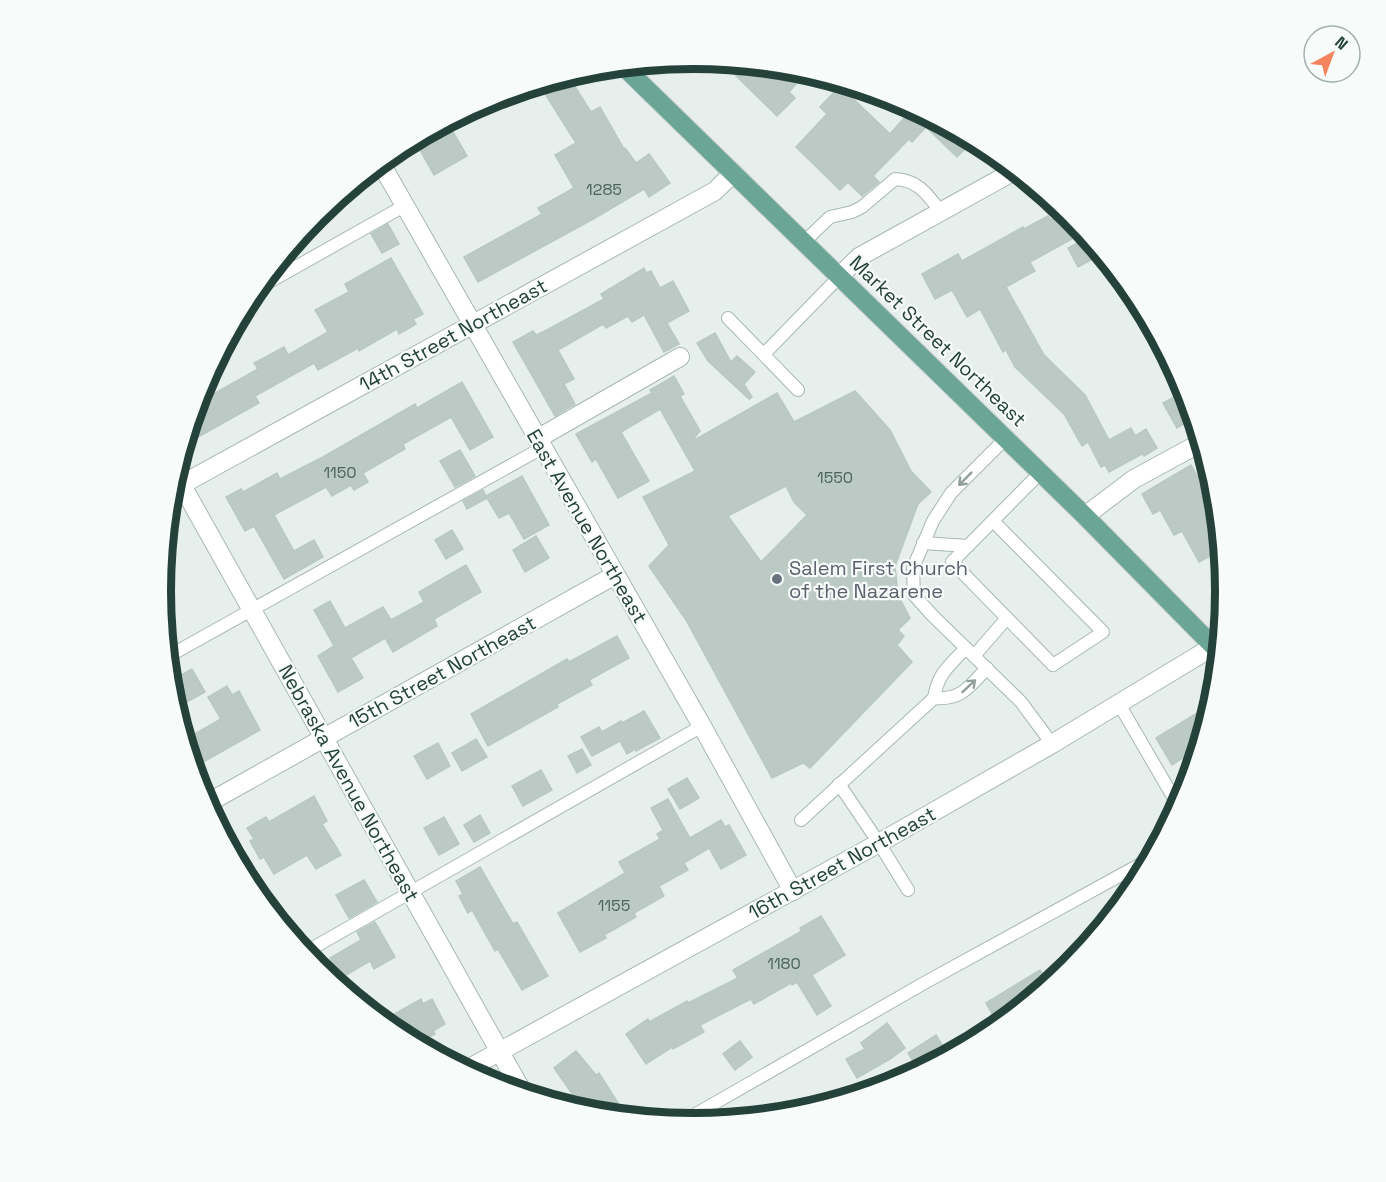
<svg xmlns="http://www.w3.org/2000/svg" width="1386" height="1182" font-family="'Space Grotesk',sans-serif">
<rect width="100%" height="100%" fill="#e6efeb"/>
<g fill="#bbcac4" stroke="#b8c9c2" stroke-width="1.5" fill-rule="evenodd">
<polygon points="721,61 781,67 797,83 789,92 795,98 777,116"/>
<polygon points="569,77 591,112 600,107 624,149 625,148 636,163 649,154 670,183 649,197 644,189 595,218 478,282 464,257 542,214 538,208 574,188 555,155 576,143 544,92"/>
<polygon points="840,86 890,134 913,108 974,140 957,157 926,127 912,142 909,139 873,176 879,182 862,196 848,182 840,190 796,147 827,114 820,107"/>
<polygon points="439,126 444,136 453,132 467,156 434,175 414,139"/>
<polygon points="1059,215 1072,239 1030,262 1035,271 1006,287 1044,355 1085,395 1109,440 1131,428 1135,436 1146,429 1157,448 1144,456 1142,454 1109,472 1105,465 1101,467 1088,442 1082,446 1064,414 1015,367 1006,350 1003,352 980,309 967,317 952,290 935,299 922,274 958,254 962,261 1023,227 1024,229 1048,216 1051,220"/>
<polygon points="388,224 399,244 382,253 371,234"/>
<polygon points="1085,239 1095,258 1078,267 1068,248"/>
<polygon points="391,258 423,314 413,319 416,324 399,334 397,329 359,351 358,348 318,370 314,363 255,396 259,403 184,445 203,384 210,396 258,369 254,363 284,347 288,355 328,332 315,310 349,292 345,284"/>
<polygon points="644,268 646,273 651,271 660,288 673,281 689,311 667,323 679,344 664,352 644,315 632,322 628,316 606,328 603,324 558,350 574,379 564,384 575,404 555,416 513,342 533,331 536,335 545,331 604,299 601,294"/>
<polygon points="715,333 731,362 737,356 755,372 744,384 752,397 749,399 708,361 697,343"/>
<path d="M674 376 684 394 680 396 700 431 691 442 777 393 794 422 855 391 890 430 911 471 931 492 918 504 895 566 898 595 910 618 898 630 904 636 897 645 912 662 810 768 803 763 772 778 686 620 649 566 669 545 643 497 695 471 660 409 621 432 649 481 618 498 596 459 592 462 576 434 652 393 650 390ZM786 486 794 502 807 515 761 562 728 516Z"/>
<polygon points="462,382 493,437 470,450 451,417 403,444 405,449 363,473 368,482 354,490 351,485 332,496 326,487 274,515 294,551 314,540 323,557 284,579 254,526 245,531 226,497 241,489 243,492 277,473 280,479 323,457 415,404 417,408"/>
<polygon points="1186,390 1194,418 1177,428 1163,403"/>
<polygon points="460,450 475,476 455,487 440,461"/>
<polygon points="1191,465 1206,492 1215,487 1221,550 1199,562 1182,531 1174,535 1160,510 1153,514 1142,494"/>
<polygon points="522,476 549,525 524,539 509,513 499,518 487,498 467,509 463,501 483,490 486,496"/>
<polygon points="452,530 463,549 446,559 435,540"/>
<polygon points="536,536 549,558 525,572 513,550"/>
<polygon points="466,565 481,592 434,619 437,626 393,652 385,638 351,658 363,678 338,692 318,656 334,646 314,610 330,601 345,628 383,607 391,620 424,602 419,592"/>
<polygon points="617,636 629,658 589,680 592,685 557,704 558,707 488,746 471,714 567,659 569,662"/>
<polygon points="192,669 205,692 187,702 174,679"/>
<polygon points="227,686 232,695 239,691 260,730 198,765 184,740 221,719 208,697"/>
<polygon points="1212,704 1196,757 1187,763 1184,757 1172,765 1156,738"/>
<polygon points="644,711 660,738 636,751 635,749 627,754 620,741 592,756 581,737 599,727 602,732 621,721 622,723"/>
<polygon points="476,739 487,757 462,771 452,753"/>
<polygon points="438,743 450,766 427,779 414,756"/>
<polygon points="582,749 591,765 577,773 568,756"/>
<polygon points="541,770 552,790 523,806 512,786"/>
<polygon points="687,778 699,798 680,809 668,789"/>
<polygon points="314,796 327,821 322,824 341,855 316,869 307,855 274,874 264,857 260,859 250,841 254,839 247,828 266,817 269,822"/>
<polygon points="668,799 690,838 721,820 725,827 729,825 746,855 721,869 709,848 684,863 688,870 659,886 664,896 634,913 636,917 604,935 606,938 580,952 558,913 625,873 619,862 660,839 657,834 663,830 651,808"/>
<polygon points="480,815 490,833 474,842 464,825"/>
<polygon points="444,817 459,844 439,855 424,828"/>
<polygon points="480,867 513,924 517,922 548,976 522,990 498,949 495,951 472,910 468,913 459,896 463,894 456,881"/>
<polygon points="364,880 377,902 349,918 336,895"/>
<polygon points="821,916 845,955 812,975 831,1006 817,1015 797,982 792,985 791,983 754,1004 751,999 700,1025 704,1032 673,1049 672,1047 646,1064 626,1034 648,1019 649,1022 687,1001 688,1003 738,978 733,970 802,931 800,928"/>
<polygon points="375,922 395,957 374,969 370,961 341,978 330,958 361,940 357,932"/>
<polygon points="1040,970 1049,984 999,1026 986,1003"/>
<polygon points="421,999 423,1004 432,999 445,1024 433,1031 435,1034 416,1044 397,1034 382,1021"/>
<polygon points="887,1023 905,1048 890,1059 857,1078 846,1059 865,1049 861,1043"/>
<polygon points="936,1035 948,1055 919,1071 908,1053"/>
<polygon points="740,1041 752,1057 735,1070 723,1054"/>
<polygon points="576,1051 596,1075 599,1073 627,1117 585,1112 554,1068"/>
</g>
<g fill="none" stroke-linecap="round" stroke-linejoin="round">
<g stroke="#a8b8b2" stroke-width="14">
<g id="lane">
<path d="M804 242 830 217 852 212 862 207 895 179C918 180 927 194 941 212"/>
<polyline points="255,290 404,206"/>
<polyline points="728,318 798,390"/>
<polyline points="764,354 840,276"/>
<polyline points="1006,438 951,493 933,521 913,568 914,595 932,615 1021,702 1052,744"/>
<polyline points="993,521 1103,632 1053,665 952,562 1041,472"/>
<polyline points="923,543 968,546"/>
<path d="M966 648C949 666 938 673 934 698 962 700 969 687 987 668"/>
<polyline points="974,656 1007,618"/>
<polyline points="167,657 542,448"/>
<polyline points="1119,704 1179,807"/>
<polyline points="839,784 879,843 908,890"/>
<polyline points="801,820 934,698"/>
<polyline points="304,953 702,726"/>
<polyline points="682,1122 926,982 1150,859"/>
</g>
</g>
<g stroke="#a8b8b2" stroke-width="20">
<g id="street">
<polyline points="380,162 702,726 793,891"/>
<polyline points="840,276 859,257 1016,170"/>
<polyline points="537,439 680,357"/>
<polyline points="175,473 523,1093"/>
<polyline points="170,491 715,191 733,173"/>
<polyline points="1085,516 1134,479 1202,442"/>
<polyline points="206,804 615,575"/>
<polyline points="466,1070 879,843 1052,744 1214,646"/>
</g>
</g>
<g stroke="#c2cac8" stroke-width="20">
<polyline id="primary" points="622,65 1085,516 1219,652"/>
</g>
<use href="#lane" stroke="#fff" stroke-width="12"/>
<use href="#street" stroke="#fff" stroke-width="18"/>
<use href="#primary" stroke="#6aa596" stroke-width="18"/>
</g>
<defs><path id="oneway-shaft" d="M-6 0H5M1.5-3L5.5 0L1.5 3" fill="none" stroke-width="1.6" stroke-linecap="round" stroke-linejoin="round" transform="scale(1.5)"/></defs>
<g stroke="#92a09c">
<use href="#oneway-shaft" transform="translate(965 479) rotate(135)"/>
<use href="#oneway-shaft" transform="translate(969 686) rotate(-43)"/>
</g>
<circle fill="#6b7280" stroke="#f7fbf9" stroke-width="2" cx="777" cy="579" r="6"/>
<g text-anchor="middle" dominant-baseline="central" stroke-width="4.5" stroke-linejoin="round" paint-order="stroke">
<g font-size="16" fill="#4a645c">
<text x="604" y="189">1285</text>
<text x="340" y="472">1150</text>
<text x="835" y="477">1550</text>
<text x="614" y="905">1155</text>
<text x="784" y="963">1180</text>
</g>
<g font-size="20" fill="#24423a" stroke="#f7fbf9">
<text transform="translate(453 335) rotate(-29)">14th Street Northeast</text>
<text transform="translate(938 341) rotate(44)">Market Street Northeast</text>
<text transform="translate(587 526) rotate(60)">East Avenue Northeast</text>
<text transform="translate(442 672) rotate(-29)">15th Street Northeast</text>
<text transform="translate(349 783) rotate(61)">Nebraska Avenue Northeast</text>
<text transform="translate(842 863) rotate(-29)">16th Street Northeast</text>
</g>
<g font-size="20" fill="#5b616d" stroke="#f7fbf9" text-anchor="start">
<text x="789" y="568">Salem First Church<tspan x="789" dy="23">of the Nazarene</tspan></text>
</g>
</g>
<path d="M0 0H1386V1182H0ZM171 591a522 522 0 1 1 1044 0a522 522 0 1 1-1044 0Z" fill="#f7fbf9" fill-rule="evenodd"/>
<path fill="none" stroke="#24423a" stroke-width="8" d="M171 591a522 522 0 1 1 1044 0a522 522 0 1 1-1044 0Z"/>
<g transform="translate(1332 54) rotate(41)"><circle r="28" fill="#f7fbf9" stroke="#a3b1ad" stroke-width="1.5"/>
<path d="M0-4.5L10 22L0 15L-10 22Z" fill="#f4845f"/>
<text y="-9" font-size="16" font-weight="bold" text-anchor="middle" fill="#24423a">N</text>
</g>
</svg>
